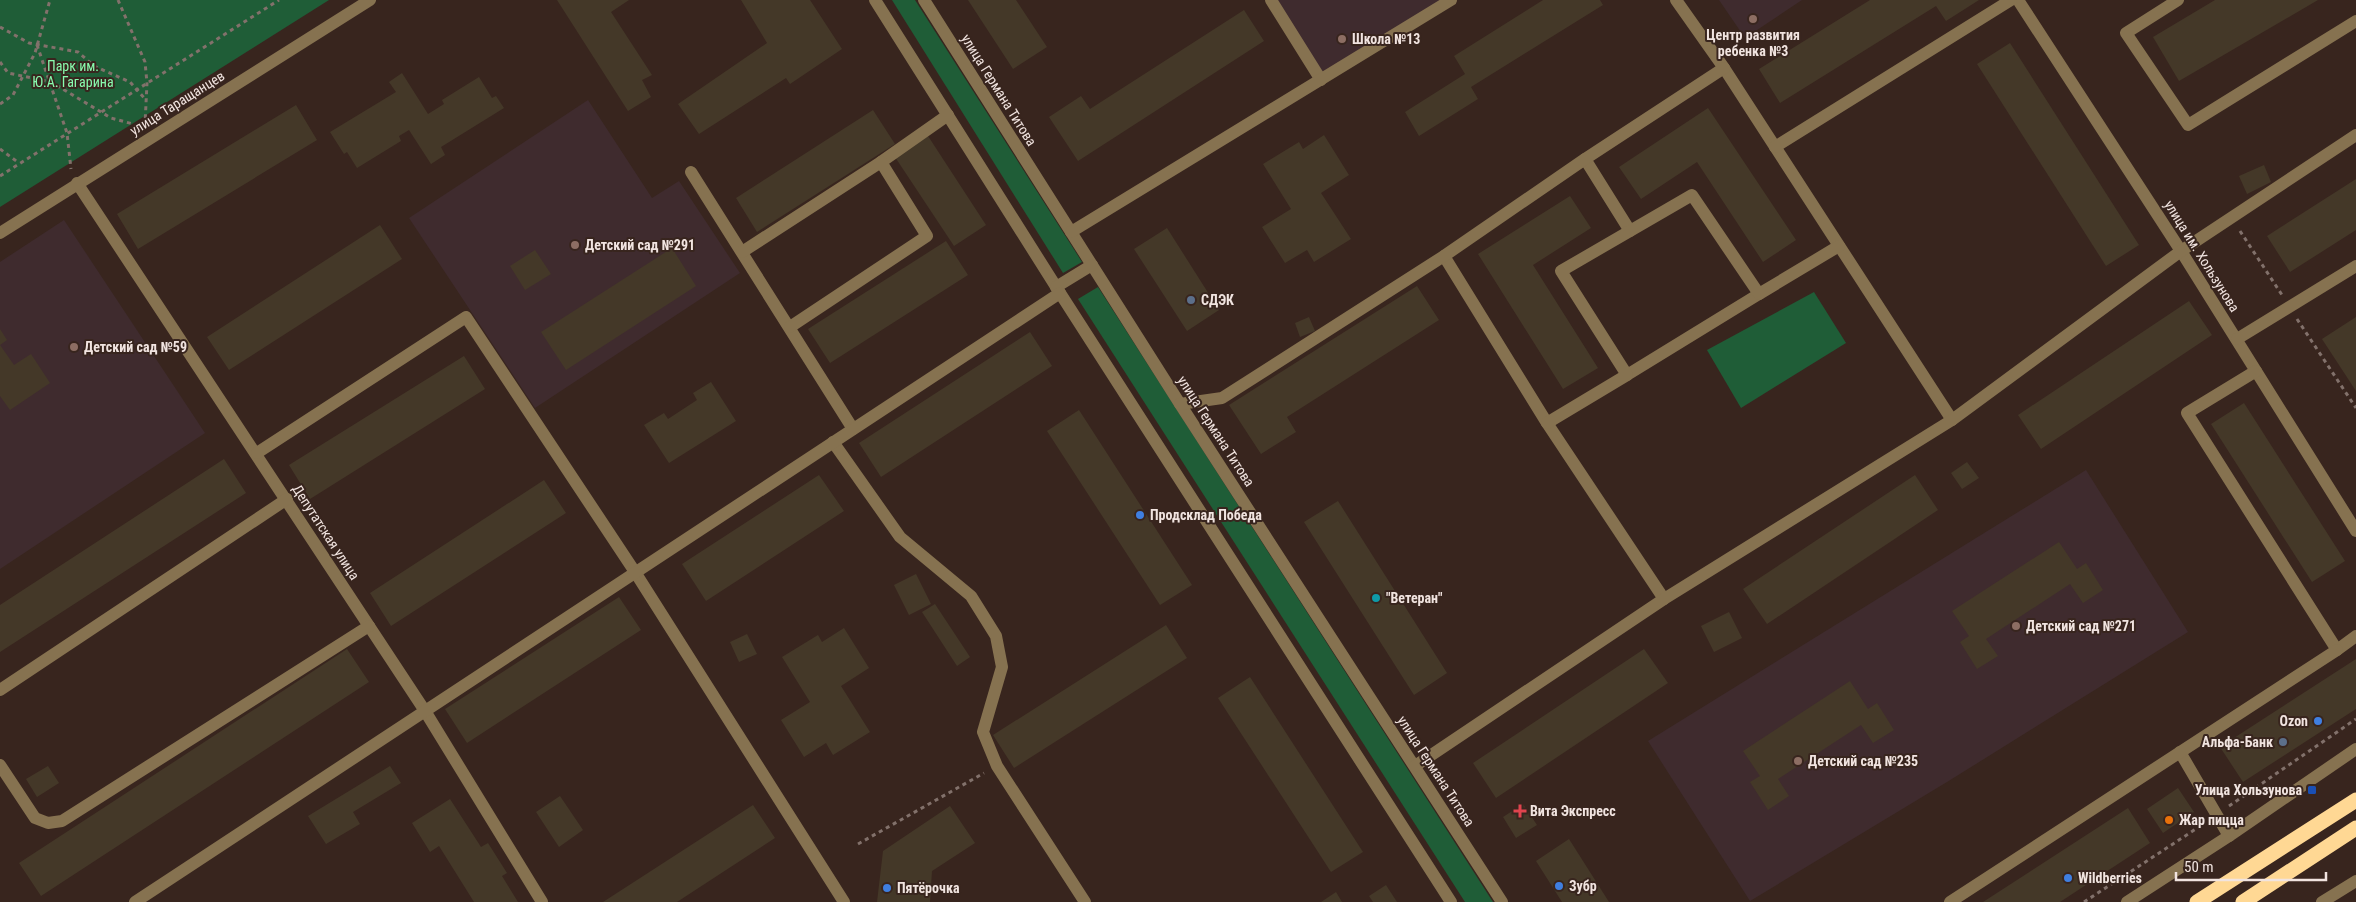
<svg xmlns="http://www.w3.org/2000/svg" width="2356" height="902" font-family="'Roboto Condensed',sans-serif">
<rect width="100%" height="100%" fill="#38251e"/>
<g fill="#3f2b2e">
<polygon points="1277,0 1442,0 1325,77"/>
<polygon points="1719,0 1802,0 1745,38"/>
<polygon points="588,100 652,198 679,181 740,273 535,408 409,218"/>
<polygon points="64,220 205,433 0,569 0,262"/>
<polygon points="2086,470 2188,632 1947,782 1750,901 1648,741"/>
</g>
<g fill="#1f5d37">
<polygon points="0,0 329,0 0,207"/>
<polygon points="892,0 915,0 1082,262 1063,273"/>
<polygon points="1098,287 1493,902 1465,902 1078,299"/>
<polygon points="1814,292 1846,343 1741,408 1707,350"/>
</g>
<g fill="#443828">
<polygon points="557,0 629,0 611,12 652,75 642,80 651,97 628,111"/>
<polygon points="741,0 810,0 842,49 790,84 786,78 699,134 678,104 767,43"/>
<polygon points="968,0 1016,0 1047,47 1013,69"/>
<polygon points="1543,0 1600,0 1603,5 1471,87 1478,99 1419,136 1405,112 1465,74 1454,56"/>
<polygon points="1870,0 1979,0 1946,21 1936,6 1780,103 1759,69"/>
<polygon points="2215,0 2318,0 2179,81 2153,37"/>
<polygon points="1244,10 1264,41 1078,161 1049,117 1081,96 1090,109"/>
<polygon points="2010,43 2139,245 2106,266 1977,64"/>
<polygon points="402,73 428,114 444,104 442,100 479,77 492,98 496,96 504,108 441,147 445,155 431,164 409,130 399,136 401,141 357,168 347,152 344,154 330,132 396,92 389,82"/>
<polygon points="296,105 317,140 138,249 117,214"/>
<polygon points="1708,108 1796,240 1763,262 1697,162 1641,199 1619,167"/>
<polygon points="873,110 895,144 757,232 736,198"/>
<polygon points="1324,135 1349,175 1321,193 1351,239 1314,262 1307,250 1285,263 1262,227 1291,209 1263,164 1299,142 1303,149"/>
<polygon points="928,136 986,225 954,246 895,157"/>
<polygon points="2264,165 2271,182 2247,194 2239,176"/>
<polygon points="2356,179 2356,230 2290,272 2267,236"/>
<polygon points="1570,196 1591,228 1533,265 1598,368 1563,389 1478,254"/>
<polygon points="380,225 402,259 229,370 207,337"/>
<polygon points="1167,228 1219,310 1187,331 1134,249"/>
<polygon points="946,241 968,275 830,363 808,329"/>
<polygon points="672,248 696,286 566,370 541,332"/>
<polygon points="535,250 551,274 525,290 510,266"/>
<polygon points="1417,286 1439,320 1287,417 1296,432 1261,454 1229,405"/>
<polygon points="2189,301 2212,335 2041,449 2018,415"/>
<polygon points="1309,317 1315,331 1300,337 1295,323"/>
<polygon points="2356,317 2356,391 2322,339"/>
<polygon points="0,329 7,340 0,345 14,365 31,354 50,383 10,410 0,396"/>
<polygon points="1030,332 1052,366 881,477 859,443"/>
<polygon points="464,356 485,389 310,499 289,465"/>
<polygon points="711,382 736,421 669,463 644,425 664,413 668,419 697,400 693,393"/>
<polygon points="2244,403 2345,561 2312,582 2211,424"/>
<polygon points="1079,410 1192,585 1160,605 1047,431"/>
<polygon points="224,459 246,493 0,652 0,605"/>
<polygon points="1967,462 1979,478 1962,489 1951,473"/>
<polygon points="819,475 844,511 706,601 682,564"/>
<polygon points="1915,475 1938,510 1767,624 1743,589"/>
<polygon points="544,480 566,513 391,626 370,593"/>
<polygon points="1338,501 1447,673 1414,695 1304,522"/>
<polygon points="2059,542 2077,569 2086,563 2103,590 2083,603 2070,584 1986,639 1998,656 1977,669 1960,642 1969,636 1952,611"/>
<polygon points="916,574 931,604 909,615 894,585"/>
<polygon points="619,597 641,630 467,743 445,709"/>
<polygon points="935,604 970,657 957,666 922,612"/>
<polygon points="1729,612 1742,638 1714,652 1701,626"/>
<polygon points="1166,625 1187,658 1014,768 993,735"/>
<polygon points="844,628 869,668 841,686 870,732 833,755 826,743 804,757 781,720 810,702 782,657 818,635 822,642"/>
<polygon points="747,634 757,654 739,662 730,642"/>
<polygon points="347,649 369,682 41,896 19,863"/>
<polygon points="1644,649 1668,683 1496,798 1473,763"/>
<polygon points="2356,659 2356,709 2243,782 2220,747"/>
<polygon points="1250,677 1363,852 1331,872 1218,698"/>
<polygon points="1850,681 1868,709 1877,703 1894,730 1873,743 1861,725 1778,779 1789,796 1768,810 1750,782 1760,776 1743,751"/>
<polygon points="48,766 59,783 37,797 26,779"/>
<polygon points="390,766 401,783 353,812 360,824 326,844 308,816"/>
<polygon points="2178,788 2194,812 2163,833 2147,809"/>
<polygon points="560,796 583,830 559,847 536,812"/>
<polygon points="450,799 481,847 488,843 507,873 502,876 518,902 474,902 439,846 430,852 412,823"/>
<polygon points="1523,804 1537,825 1516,838 1503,817"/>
<polygon points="753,805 775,838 677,902 603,902"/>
<polygon points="950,806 975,843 932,871 930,902 877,902 883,851"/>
<polygon points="2128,808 2150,843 2060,902 1983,902"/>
<polygon points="1569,839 1609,902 1562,902 1536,861"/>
<polygon points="1386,885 1397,902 1373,902 1369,896"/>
<polygon points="1336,892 1342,902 1321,902"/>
</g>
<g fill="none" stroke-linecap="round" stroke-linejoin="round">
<g stroke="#82716b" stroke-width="3" stroke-dasharray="4 4" stroke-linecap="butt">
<polyline points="118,0 145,62 147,83 145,124"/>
<polyline points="0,27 29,43 78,52 94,66 130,82 146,100"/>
<polyline points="37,45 67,133 71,169"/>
<polyline points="0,62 8,73 51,82 111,118 133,124 136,128"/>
<polyline points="0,104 13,95 35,53 50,0"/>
<polyline points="0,149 19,163"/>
<polyline points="0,176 279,0"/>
<polyline points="2240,231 2282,295"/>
<polyline points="2297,319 2356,408"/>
<polyline points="2229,806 2356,719"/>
<polyline points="858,844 984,773"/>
<polyline points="2084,902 2205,823"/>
</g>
<g stroke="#867250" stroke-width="12">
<polyline points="875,0 1060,293 1451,902"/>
<polyline points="924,0 1180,404 1502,902"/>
<polyline points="1271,0 1321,80"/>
<polyline points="1676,0 1724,68 1952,420"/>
<polyline points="2018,0 2181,251 2356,531"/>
<polyline points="2178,0 2126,33 2188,125 2356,21"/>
<polyline points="1775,147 2011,0"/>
<polyline points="1585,159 1630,231"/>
<polyline points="881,162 948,115"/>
<polyline points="691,172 853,429"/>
<polyline points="77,183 425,711 542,902"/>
<polyline points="1071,232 1451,0"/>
<polyline points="0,233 370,0"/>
<polyline points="742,252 881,162 927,236 790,327"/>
<polyline points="1444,256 1547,423 1664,599"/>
<polyline points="1056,287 1092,265"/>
<polyline points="2237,339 2356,266"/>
<polyline points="2256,371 2187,413 2337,650 2356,636"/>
<polyline points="1627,375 1759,294"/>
<polyline points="1180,404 1222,398 1444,256 1585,159 1724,68"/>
<polyline points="1547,423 1627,375 1561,271 1692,195 1759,294 1839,246"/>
<polyline points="833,442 900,537 971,596 996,636 1002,667 983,732 997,766 1085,902"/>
<polyline points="257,453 466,317 635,572 844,902"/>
<polyline points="0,690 287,499"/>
<polyline points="2180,752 2229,836"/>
<polyline points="0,765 35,818 48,823 62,821 369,626"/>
<polyline points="1415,766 1664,599 1952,420 2181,251 2356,135"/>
<polyline points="135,902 1060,293"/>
<polyline points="1950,902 2337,650"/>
<polyline points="2127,902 2229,836 2356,749"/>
<polyline points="2322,902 2356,881"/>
</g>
<g stroke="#ffd894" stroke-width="15">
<polyline points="2197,902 2356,800"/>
<polyline points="2243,902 2356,828"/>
</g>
</g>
<g fill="#8d6e63" stroke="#38251e" stroke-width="2">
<circle cx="1753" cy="19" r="5"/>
<circle cx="1342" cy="39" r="5"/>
<circle cx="575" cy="245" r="5"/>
<circle cx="74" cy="347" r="5"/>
<circle cx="2016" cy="626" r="5"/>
<circle cx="1798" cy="761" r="5"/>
</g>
<g fill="#5c6f8a" stroke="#38251e" stroke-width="2">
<circle cx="1191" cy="300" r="5"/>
<circle cx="2283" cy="742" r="5"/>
</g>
<g fill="#3f7fe0" stroke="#38251e" stroke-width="2">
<circle cx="1140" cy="515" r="5"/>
<circle cx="2318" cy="721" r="5"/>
<circle cx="2068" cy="878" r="5"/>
<circle cx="1559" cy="886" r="5"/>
<circle cx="887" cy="888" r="5"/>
</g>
<circle fill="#0f9aa8" stroke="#38251e" stroke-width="2" cx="1376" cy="598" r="5"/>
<rect fill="#1a4fb4" stroke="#38251e" stroke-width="2" x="2307" y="785" width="10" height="10" rx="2.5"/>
<path fill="#e0444e" stroke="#38251e" stroke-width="2" d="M1517.5 803.5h5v5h5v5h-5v5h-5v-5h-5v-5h5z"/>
<circle fill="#e8710a" stroke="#38251e" stroke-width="2" cx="2169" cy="820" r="5"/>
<g text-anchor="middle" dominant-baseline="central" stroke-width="4" stroke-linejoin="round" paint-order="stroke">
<g font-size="14" font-weight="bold" fill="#f1e4e0" stroke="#38251e" text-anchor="start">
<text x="1753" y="35" text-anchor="middle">Центр развития<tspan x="1753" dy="16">ребенка №3</tspan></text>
<text x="1352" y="39">Школа №13</text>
<text x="585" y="245">Детский сад №291</text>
<text x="1201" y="300">СДЭК</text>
<text x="84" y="347">Детский сад №59</text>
<text x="1150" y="515">Продсклад Победа</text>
<text x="1386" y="598">"Ветеран"</text>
<text x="2026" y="626">Детский сад №271</text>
<text x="2308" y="721" text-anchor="end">Ozon</text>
<text x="2273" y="742" text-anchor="end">Альфа-Банк</text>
<text x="1808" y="761">Детский сад №235</text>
<text x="2302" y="790" text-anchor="end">Улица Хользунова</text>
<text x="1530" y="811">Вита Экспресс</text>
<text x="2179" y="820">Жар пицца</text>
<text x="2078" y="878">Wildberries</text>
<text x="1569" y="886">Зубр</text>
<text x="897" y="888">Пятёрочка</text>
</g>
<g font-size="14" fill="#88fbae" stroke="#38251e">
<text x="73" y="66">Парк им.<tspan x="73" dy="16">Ю.А. Гагарина</tspan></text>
</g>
<g font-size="14" fill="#f1e4e0" stroke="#38251e">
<text transform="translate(999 90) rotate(58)">улица Германа Титова</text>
<text transform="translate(177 103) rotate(-32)">улица Таращанцев</text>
<text transform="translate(2202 256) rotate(58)">улица им. Хользунова</text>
<text transform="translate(1216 431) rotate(57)">улица Германа Титова</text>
<text transform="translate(326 532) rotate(57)">Депутатская улица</text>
<text transform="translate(1436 771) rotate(57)">улица Германа Титова</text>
</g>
</g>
<path d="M2176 872v8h150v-8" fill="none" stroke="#f1e4e0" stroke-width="2.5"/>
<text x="2184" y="872" font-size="15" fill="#f1e4e0" stroke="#38251e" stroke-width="4" paint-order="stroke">50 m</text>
</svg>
